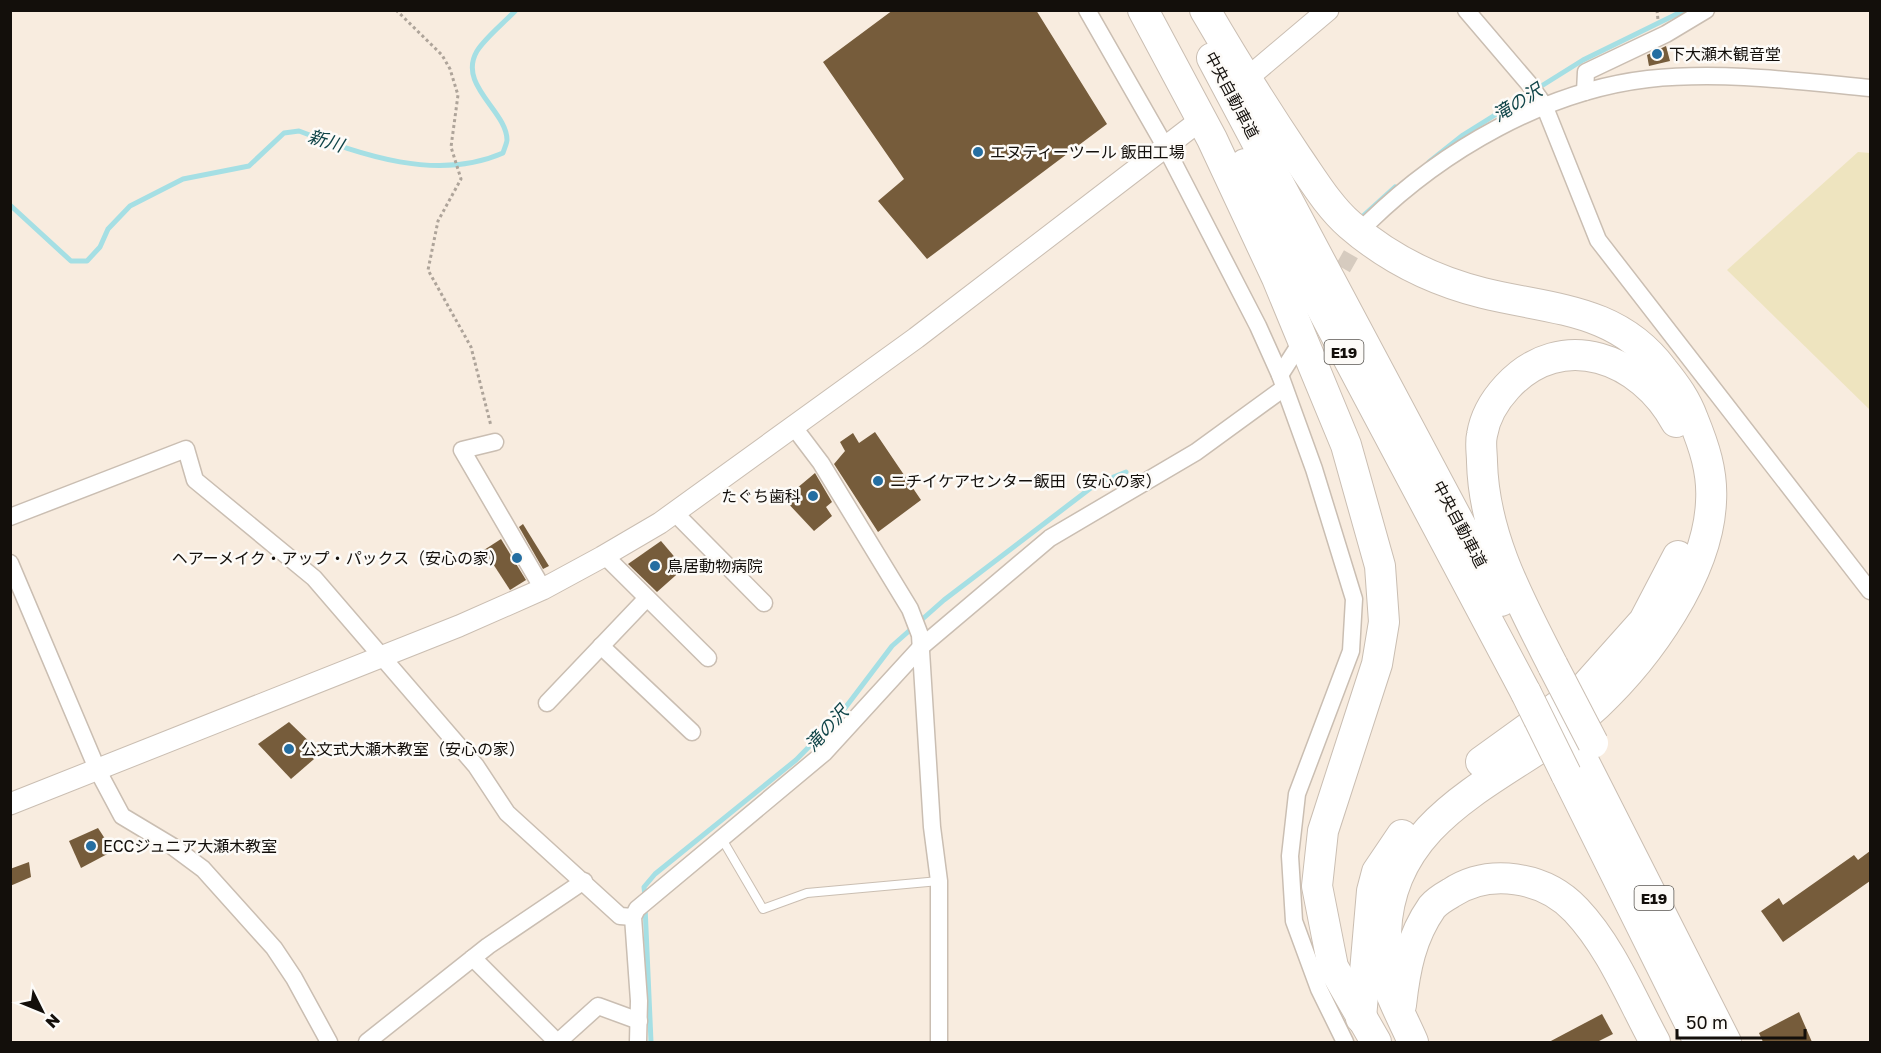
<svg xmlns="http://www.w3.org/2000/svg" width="1881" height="1053" font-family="'Golos Text','Noto Sans JP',sans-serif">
<rect width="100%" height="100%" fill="#f8ecdf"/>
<polygon fill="#eee4bf" points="1858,152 1870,153 1870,410 1727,270"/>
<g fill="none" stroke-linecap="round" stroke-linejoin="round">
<g stroke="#a5dfe4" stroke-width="5">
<polyline points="1429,162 1463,135 1583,60 1685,10"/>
<path d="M10 205 71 261H87L100 247 108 229 130 206 183 179 249 166 284 133 299 131C362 155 437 182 503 153 504 149 507 143 507 140 507 111 457 85 477 51 486 37 504 23 516 10"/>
<polyline points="1363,216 1395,187"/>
<polyline points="645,897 644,887 655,874 796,760 839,716 892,646 944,600 1096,484 1126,472"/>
<polyline points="645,906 651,1042"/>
</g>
</g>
<g fill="#765c3b">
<polygon points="893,10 1036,10 1107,124 927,259 878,201 904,179 823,62"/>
<polygon points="1666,46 1670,61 1649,66 1647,55"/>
<polygon points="875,432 921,500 878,532 834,464 845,451 840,442 853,433 859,443"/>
<polygon points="815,473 832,502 826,507 832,516 814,531 784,499"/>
<polygon points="523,524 549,566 543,569 519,527"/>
<polygon points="501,539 526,580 510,590 484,550"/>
<polygon points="661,541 684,568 657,592 628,564"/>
<polygon points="289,722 321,753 291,779 258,744"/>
<polygon points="98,828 113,851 81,868 69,841"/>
<polygon points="1870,851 1870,881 1783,942 1761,911 1779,898 1783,905 1854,855 1858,860"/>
<polygon points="29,862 31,877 10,886 10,869"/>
<polygon points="1799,1012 1812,1042 1763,1042 1759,1033"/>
<polygon points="1602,1014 1613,1034 1597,1042 1549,1042"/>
</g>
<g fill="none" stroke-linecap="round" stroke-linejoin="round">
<polyline stroke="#d6cbbf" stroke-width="16" stroke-dasharray="16 8" stroke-linecap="butt" points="1331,289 1366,228"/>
<g stroke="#cabeb2" stroke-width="10">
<polyline id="service" points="722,839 763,909 807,893 939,881"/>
</g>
<g stroke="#cabeb2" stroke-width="19">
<g id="minor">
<polyline points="1087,10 1166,148 1258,326 1280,375 1314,469 1354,599 1351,651 1297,794 1290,856 1294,921 1319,989 1345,1042"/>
<polyline points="1466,10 1530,85 1544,105 1598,240 1870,591"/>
<polyline points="1585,92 1586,72 1666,34 1706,10"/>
<path d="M1369 222C1443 150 1545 91 1648 79 1722 71 1797 81 1870 88"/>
<polyline points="1280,375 1298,347"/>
<polyline points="793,426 821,463 910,609 920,635 932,827 939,881 939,1042"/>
<polyline points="495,442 462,450 543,589"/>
<polyline points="674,512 764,603"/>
<polyline points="10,517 186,449 195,480 314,578 476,766 507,813 620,916 633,917"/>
<polyline points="605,556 708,658"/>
<polyline points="10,563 98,771 122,816 172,846 203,869 274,948 294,978 329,1042"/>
<polyline points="601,646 692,732"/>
<polyline points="547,703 647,598"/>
<polyline points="473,958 557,1042"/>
<polyline points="367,1042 488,946 584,881"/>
<polyline points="558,1042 598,1006 639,1021"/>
<polyline points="638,1042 639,1001 633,917 637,909 824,753 921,647 1050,538 1196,452 1284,388"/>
</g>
</g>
<g stroke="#cabeb2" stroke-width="23">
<g id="tertiary">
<polyline points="1257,70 1328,10"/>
<polyline points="10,804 459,626 543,589 602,557 660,523 916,338 1194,125"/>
</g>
</g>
<g stroke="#cabeb2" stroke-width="32">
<g id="motorway">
<polyline points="1143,10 1212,139 1277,278 1346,445 1380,566 1384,622 1377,664 1323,831 1317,886 1333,967 1376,1042"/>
<path d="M1205 10C1234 60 1265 109 1297 157 1313 180 1329 207 1350 225 1388 258 1435 281 1483 293 1552 310 1617 308 1663 370 1676 386 1686 400 1693 419 1704 446 1713 472 1711 502 1708 574 1648 657 1597 705 1520 776 1390 807 1386 933 1386 946 1382 963 1385 976 1388 992 1406 1025 1413 1042"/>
<polyline points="1212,58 1501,601"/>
<polyline points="1245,164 1526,693"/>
<path d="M1553 666C1520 601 1484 537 1482 462 1482 453 1480 443 1482 435 1485 416 1495 400 1507 387 1562 327 1642 359 1676 422"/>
<polyline points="1580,754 1726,1042"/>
<polyline points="1481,762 1586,686 1644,621 1678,556"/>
<polyline points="1566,774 1699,1042"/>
<path d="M1401 1005C1405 969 1411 937 1432 907 1437 901 1444 897 1451 893 1489 868 1544 876 1576 910 1611 947 1631 998 1655 1042"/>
<polyline points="1361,1018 1372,891 1377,872 1402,835"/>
</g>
</g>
<g stroke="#aea49a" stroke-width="3" stroke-dasharray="3 3" stroke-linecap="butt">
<polyline points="396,10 442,55 450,69 458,95 451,147 461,179 438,221 428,270 471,347 491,426"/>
<polyline points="1657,10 1658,20"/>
</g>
<use href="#service" stroke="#fff" stroke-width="8"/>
<use href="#minor" stroke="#fff" stroke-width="16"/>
<use href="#tertiary" stroke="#fff" stroke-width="21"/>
<use href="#motorway" stroke="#fff" stroke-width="30"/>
<g stroke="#cabeb2" stroke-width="32" stroke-linecap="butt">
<g id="motorway-bridge">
<polyline points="1553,666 1593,743"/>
<polyline points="1526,693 1566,774"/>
</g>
</g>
<use href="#motorway-bridge" stroke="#fff" stroke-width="30"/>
</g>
<g fill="#256ea1" stroke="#fdfbf8" stroke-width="2">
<circle cx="1657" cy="54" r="6"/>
<circle cx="978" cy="152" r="6"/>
<circle cx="878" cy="481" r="6"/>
<circle cx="813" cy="496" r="6"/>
<circle cx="517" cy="558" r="6"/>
<circle cx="655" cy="566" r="6"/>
<circle cx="289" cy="749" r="6"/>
<circle cx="91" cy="846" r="6"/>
</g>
<g text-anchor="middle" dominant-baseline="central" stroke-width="5" stroke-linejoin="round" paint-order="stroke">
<g fill="#fdfbf8" stroke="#595652" stroke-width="1.5">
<rect x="1324.5" y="340" width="39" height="24" rx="4.5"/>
<rect x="1634.5" y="886" width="39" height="24" rx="4.5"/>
</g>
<g font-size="15" font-weight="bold" fill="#130f0b">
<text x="1344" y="352">E19</text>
<text x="1654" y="898">E19</text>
</g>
<g font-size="16" fill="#130f0b" stroke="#fdfbf8" text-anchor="start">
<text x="1669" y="54">下大瀬木観音堂</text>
<text x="990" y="152">エヌティーツール 飯田工場</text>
<text x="890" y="481">ニチイケアセンター飯田（安心の家）</text>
<text x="801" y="496" text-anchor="end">たぐち歯科</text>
<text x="505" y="558" text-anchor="end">ヘアーメイク・アップ・パックス（安心の家）</text>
<text x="667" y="566">鳥居動物病院</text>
<text x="301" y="749">公文式大瀬木教室（安心の家）</text>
<text x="103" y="846">ECCジュニア大瀬木教室</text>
</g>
<g font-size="16" fill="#130f0b" stroke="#fdfbf8">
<text transform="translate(1232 95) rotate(62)">中央自動車道</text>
<text transform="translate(1460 524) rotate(62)">中央自動車道</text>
</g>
<g font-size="18" font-style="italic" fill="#0f4448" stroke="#fdfbf8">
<text transform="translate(1517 102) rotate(-32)">滝の沢</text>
<text transform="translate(326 140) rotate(17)">新川</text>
<text transform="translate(826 728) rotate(-48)">滝の沢</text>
</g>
</g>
<rect width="1881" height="1053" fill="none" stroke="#130f0b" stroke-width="24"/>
<g transform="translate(42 1011) rotate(133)" stroke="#fdfbf8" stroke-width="4.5" paint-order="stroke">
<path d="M0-4.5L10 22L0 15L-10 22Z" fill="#130f0b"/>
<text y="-9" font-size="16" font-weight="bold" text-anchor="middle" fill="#130f0b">N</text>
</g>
<path d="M1677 1029v9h128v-9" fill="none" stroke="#130f0b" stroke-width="3"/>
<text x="1686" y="1029" font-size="18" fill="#130f0b" stroke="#fdfbf8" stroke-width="4.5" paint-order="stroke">50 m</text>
</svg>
